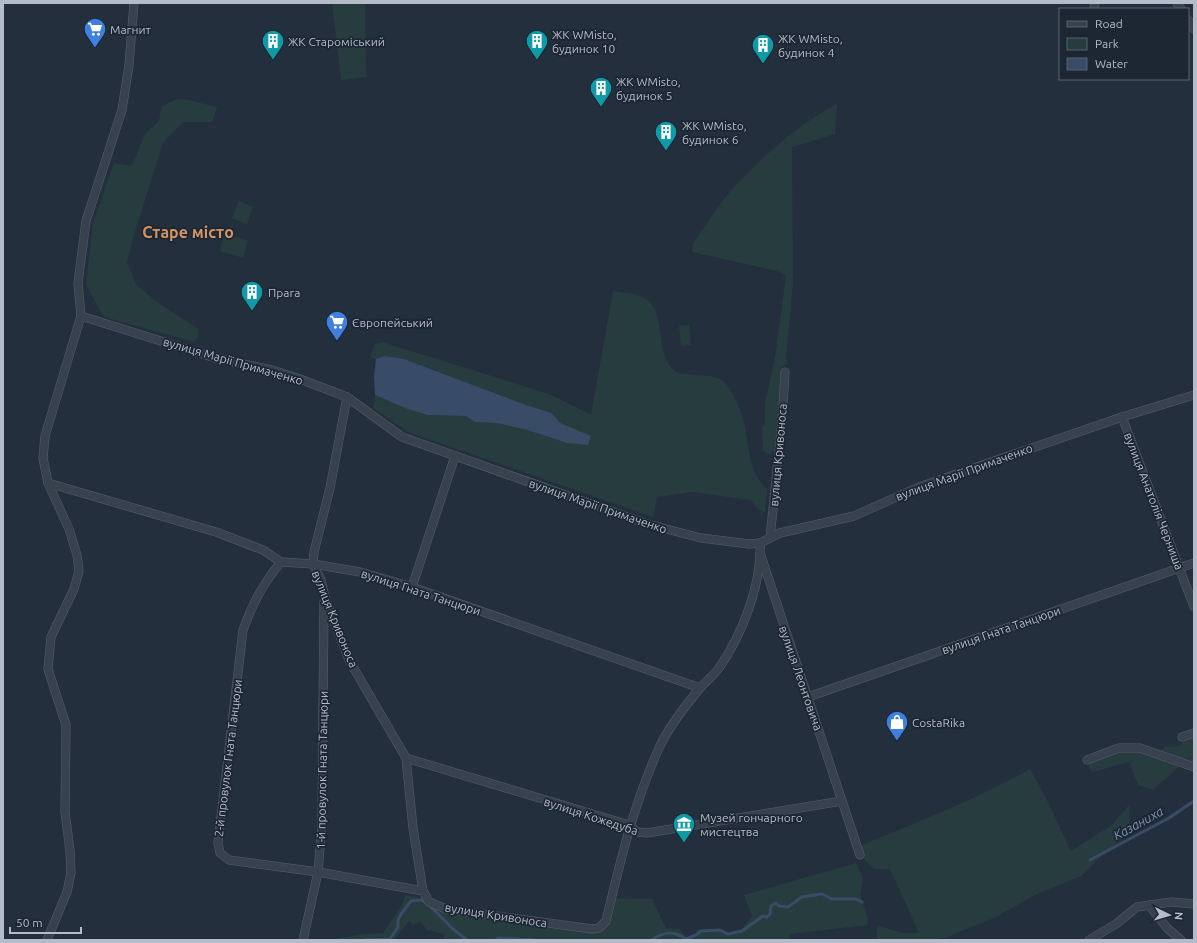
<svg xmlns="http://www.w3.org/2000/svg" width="1197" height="943" font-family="Ubuntu,sans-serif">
<rect width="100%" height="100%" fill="#242f3e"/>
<g fill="#263c3f">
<polygon points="332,3 365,3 366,77 341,80"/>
<polygon points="177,99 188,100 217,107 212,122 183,122 163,143 133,238 127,263 136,284 158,303 199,329 198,337 194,342 104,317 86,285 93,222 114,163 132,166 145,134 159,121 161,107"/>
<path d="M837 104 835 134 792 147 793 283 786 358 788 363 781 367 776 445 770 455 763 451 762 426 765 424V404L775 357 786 276 777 271 692 252 693 243C707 225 719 203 735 186 763 156 801 122 837 104Z"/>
<polygon points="239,201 253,207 247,224 232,218"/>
<polygon points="224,232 248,241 243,258 220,251"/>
<path d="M613 291C622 293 635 293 643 297 669 310 652 354 676 372 678 373 682 374 685 374 706 378 721 370 732 393 736 400 739 408 742 415 750 440 746 470 767 489L765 513 757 508 751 500 692 492 657 497 653 517 408 432 373 408 375 395 405 408 427 415 466 416 475 422 497 423 527 430 567 443 560 423 552 413 526 405 404 359 385 356 376 359 370 357 375 344 382 342 549 394 591 415Z"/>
<polygon points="689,325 691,345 681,346 679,326"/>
<polygon points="1194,736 1194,766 1183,763 1153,790 1138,785 1129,762 1093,772 1089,768 1089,761 1119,748 1155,753 1166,747 1179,746 1188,737"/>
<path d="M1030 769 1045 796 1071 851 1112 825 1129 805 1130 834 1106 851 1081 876 1037 894 994 918 945 938 932 940H877V928L880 926 902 933H919L890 869H874L860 855 857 847C916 823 975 800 1030 769Z"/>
<polygon points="856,863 863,878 860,896 868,919 867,925 791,934 788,940 444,940 444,934 427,930 420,921 413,925 410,920 394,940 329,940 363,934 383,933 402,905 405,895 428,899 446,909 599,928 612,898 652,899 666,928 680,929 685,937 696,935 697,929 723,930 728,934 741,930 752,916 744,895"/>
</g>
<polygon fill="#394c67" points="385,356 404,359 526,405 552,413 560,423 591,436 588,445 567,443 527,430 497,423 475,422 466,416 427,415 405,408 375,395 374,376 376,359"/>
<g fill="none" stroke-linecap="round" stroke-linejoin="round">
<g stroke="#394c67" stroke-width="3">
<polyline points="1090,860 1169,818 1194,801"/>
<polyline points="365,940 390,939 398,927 398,920 401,914 411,901 421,900 428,904 453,929 467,940"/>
<polyline points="496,940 498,938 535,940"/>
<path d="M651 940C664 932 673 930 686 939L696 935 701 931 720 930 728 934 742 931 763 916 767 917 770 914 771 906 776 903 779 906 788 907 802 897 822 894 832 899H856L862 902"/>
</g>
<g stroke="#565f6c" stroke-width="9">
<g id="minor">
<polyline points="1177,3 1181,9"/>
<polyline points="1094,9 1095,3"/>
<polyline points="1188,20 1194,29"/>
<polyline points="81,316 215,358 272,370 300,379 347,397 402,437 647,524 701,538 749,544 760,543 780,533 854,516 919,487 1122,417 1194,395"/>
<path d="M347 397 330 488 314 552 313 564 321 580 325 597 349 660 406 758 413 828 423 891 429 902 446 909 592 929 599 928 606 921C620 862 634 803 659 748 669 726 685 706 700 688 706 681 714 675 719 668 742 635 762 584 760 543"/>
<polyline points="1122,417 1194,607"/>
<polyline points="48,483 216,532 263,550 281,562 313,564 360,572 412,587 700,688"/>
<polyline points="770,538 782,422 785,372"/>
<polyline points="761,556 842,801"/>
<path d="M281 562C262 585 253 603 243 630L218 843 220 853 229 860 318 872 423 891"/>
<polyline points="412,587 455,456"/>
<polyline points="808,697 1194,563"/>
<polyline points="1182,737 1194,733"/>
<polyline points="406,758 629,825 637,832 647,833 842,801 860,855"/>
<polyline points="1087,760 1119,748 1140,748 1194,767"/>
<polyline points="1149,905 1167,928 1181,940"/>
<polyline points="47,940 67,892 71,873 70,851 65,812 66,725 48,669 51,637 74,589 79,571 77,555 69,529 48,483 43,458 45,436 81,316 78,283 86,221 122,110 129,65 134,3"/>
<polyline points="303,940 318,872 322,824 324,602"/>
<polyline points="1089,940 1116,924 1137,907 1171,902 1194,904"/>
</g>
</g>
<use href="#minor" stroke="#38414e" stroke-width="8"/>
</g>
<defs>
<g id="supermarket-pin" transform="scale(1.15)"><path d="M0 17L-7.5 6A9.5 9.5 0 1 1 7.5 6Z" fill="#3f7fe0" stroke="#1d2633"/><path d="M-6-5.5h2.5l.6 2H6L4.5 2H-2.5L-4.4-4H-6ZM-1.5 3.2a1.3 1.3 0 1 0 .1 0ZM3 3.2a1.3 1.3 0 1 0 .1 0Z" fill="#fff"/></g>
<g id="building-pin" transform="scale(1.15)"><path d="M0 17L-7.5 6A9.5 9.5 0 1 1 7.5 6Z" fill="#0f9aa8" stroke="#1d2633"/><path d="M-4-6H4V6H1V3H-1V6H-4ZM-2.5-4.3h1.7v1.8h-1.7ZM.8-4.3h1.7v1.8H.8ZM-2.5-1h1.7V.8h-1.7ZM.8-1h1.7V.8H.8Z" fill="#fff"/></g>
<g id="shop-pin" transform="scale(1.15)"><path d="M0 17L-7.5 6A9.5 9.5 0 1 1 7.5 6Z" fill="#3f7fe0" stroke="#1d2633"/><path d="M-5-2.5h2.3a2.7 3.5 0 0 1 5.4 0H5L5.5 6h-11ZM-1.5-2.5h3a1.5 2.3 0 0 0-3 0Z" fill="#fff"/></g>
<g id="museum-pin" transform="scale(1.15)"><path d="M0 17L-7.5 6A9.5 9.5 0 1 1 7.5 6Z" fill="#0f9aa8" stroke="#1d2633"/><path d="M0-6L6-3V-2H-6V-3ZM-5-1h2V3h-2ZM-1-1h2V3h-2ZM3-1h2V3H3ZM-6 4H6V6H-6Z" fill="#fff"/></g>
</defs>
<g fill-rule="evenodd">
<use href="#supermarket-pin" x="95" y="29"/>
<use href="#building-pin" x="273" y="41"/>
<use href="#building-pin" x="537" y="41"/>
<use href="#building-pin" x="763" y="45"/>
<use href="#building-pin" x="601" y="88"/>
<use href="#building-pin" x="666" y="132"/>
<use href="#building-pin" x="252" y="292"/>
<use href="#supermarket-pin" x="337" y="322"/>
<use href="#shop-pin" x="897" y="722"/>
<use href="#museum-pin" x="684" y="824"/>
</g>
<g text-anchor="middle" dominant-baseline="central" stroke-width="3.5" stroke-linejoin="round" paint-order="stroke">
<g font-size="12" fill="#b4bcc9" stroke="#1d2633" text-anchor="start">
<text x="110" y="29">Магнит</text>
<text x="552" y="34">ЖК WMisto,<tspan x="552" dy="14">будинок 10</tspan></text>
<text x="778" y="38">ЖК WMisto,<tspan x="778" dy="14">будинок 4</tspan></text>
<text x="288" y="41">ЖК Староміський</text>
<text x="616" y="81">ЖК WMisto,<tspan x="616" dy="14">будинок 5</tspan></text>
<text x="682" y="125">ЖК WMisto,<tspan x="682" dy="14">будинок 6</tspan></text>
<text x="268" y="292">Прага</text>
<text x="352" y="322">Європейський</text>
<text x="912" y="722">CostaRika</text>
<text x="700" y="817">Музей гончарного<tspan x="700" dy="14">мистецтва</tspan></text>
</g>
<g font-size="12" fill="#b4bcc9" stroke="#1d2633">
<text transform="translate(233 361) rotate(16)">вулиця Марії Примаченко</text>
<text transform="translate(778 455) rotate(-85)">вулиця Кривоноса</text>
<text transform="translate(964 472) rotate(-20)">вулиця Марії Примаченко</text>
<text transform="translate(1154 501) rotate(69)">вулиця Анатолія Черниша</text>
<text transform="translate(598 506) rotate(19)">вулиця Марії Примаченко</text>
<text transform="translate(421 592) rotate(18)">вулиця Гната Танцюри</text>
<text transform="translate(335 619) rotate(68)">вулиця Кривоноса</text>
<text transform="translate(1001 630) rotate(-19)">вулиця Гната Танцюри</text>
<text transform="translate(801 678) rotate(71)">вулиця Леонтовича</text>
<text transform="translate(228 758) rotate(-83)">2-й провулок Гната Танцюри</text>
<text transform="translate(322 770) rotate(-89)">1-й провулок Гната Танцюри</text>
<text transform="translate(591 816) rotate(18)">вулиця Кожедуба</text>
<text transform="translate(496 915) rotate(9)">вулиця Кривоноса</text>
</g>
<g font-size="13" font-style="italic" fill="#7c92b1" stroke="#1d2633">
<text transform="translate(1138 823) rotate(-29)">Казаниха</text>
</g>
<g font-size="16" font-weight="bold" fill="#d59563" stroke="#1d2633">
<text x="188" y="232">Старе місто</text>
</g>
</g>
<rect width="1197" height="943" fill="none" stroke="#b4bcc9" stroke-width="8"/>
<rect x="1059" y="8" width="130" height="72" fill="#1d2633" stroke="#59626f"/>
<rect x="1067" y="21" width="20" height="6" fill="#38414e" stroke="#59626f"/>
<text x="1095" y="28" font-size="12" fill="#b4bcc9">Road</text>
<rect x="1067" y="38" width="20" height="12" fill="#263c3f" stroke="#59626f"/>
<text x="1095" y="48" font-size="12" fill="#b4bcc9">Park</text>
<rect x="1067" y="58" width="20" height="12" fill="#394c67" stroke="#59626f"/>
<text x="1095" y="68" font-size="12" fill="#b4bcc9">Water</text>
<g transform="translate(1169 915) rotate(95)" stroke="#1d2633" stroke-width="3" paint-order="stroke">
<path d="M0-3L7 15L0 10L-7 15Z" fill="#b4bcc9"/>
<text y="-6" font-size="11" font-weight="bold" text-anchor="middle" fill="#b4bcc9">N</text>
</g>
<path d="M10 927v6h71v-6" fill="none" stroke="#b4bcc9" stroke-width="2"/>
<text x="16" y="927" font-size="12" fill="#b4bcc9" stroke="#1d2633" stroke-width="3" paint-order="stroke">50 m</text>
</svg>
